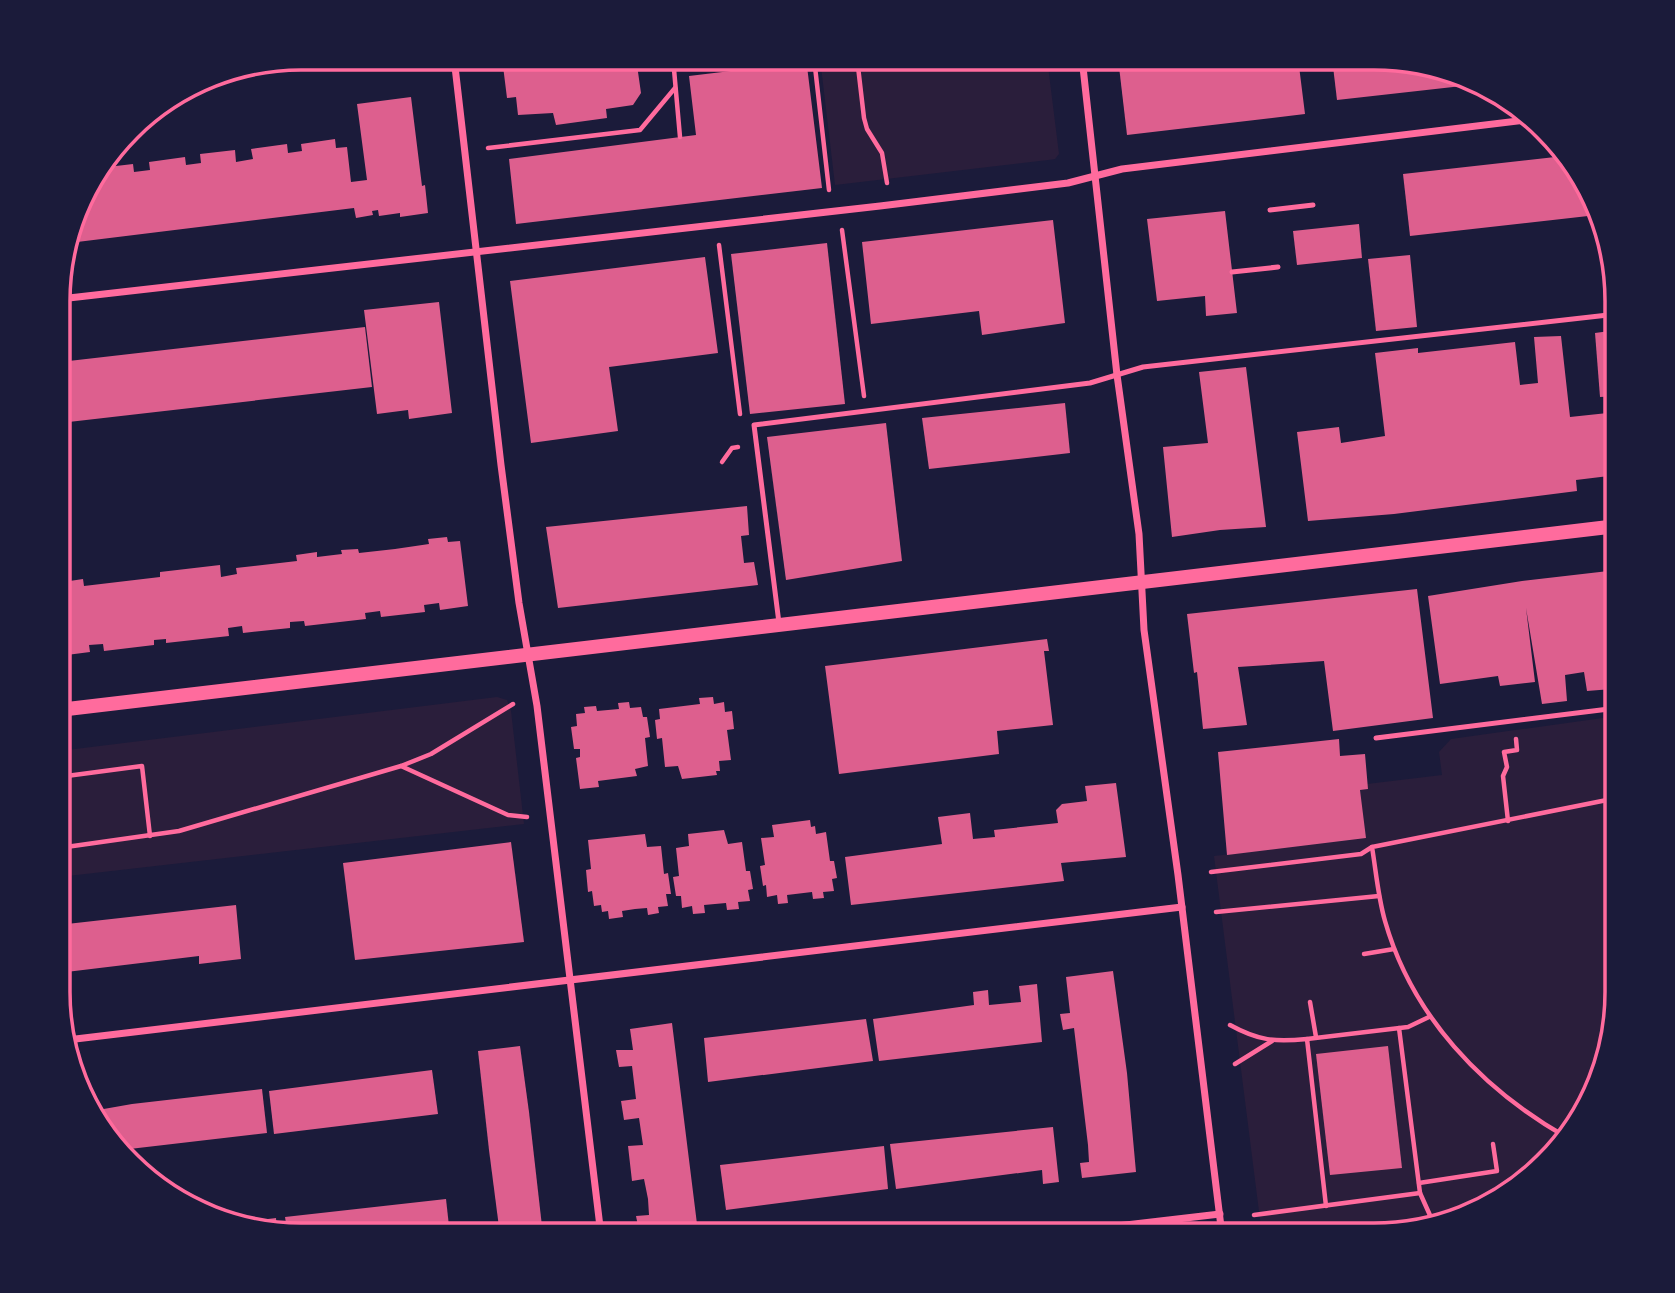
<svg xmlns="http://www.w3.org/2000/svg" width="1675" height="1293" font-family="'Fira Sans',sans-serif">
<rect width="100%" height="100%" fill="#1b1b3a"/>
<g fill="#2a1e3b">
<polygon points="820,58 1047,58 1059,154 1055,159 1048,160 835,185"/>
<polygon points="497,697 507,700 511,711 524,824 59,877 59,751"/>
<polygon points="1617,716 1617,1009 1599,1085 1557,1152 1481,1210 1374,1235 1262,1235 1214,856 1366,838 1360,790 1368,789 1367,784 1442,775 1439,752 1451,739"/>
</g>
<g fill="#dd5f8e">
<polygon points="502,58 636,58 641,93 633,105 606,109 607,118 556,125 553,113 518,115 516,97 507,98"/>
<polygon points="806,58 822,188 516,224 509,159 696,135 689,76 739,70 739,66"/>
<polygon points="1118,58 1298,58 1305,114 1127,135"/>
<polygon points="1332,58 1390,58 1467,76 1480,84 1337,100"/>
<polygon points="411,97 422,186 425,185 428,213 400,217 400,213 379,216 378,210 372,211 373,215 356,218 354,208 69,243 90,180 93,177 100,176 99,168 133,164 134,172 150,170 149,162 185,157 186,165 201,163 200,154 235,150 236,162 253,159 251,149 287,144 288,153 302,151 301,144 335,139 336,148 347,147 351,182 367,180 357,104"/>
<polygon points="1564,156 1592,194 1597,215 1410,236 1403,174"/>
<polygon points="1225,211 1237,313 1206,316 1205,296 1157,301 1147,219"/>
<polygon points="1053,220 1065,323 982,335 979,311 871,324 862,242"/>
<polygon points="1359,224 1362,258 1297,265 1293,231"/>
<polygon points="827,243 845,404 750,414 731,254"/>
<polygon points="1410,255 1417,327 1376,331 1368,259"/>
<polygon points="705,257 718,353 609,367 618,431 531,443 510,281"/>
<polygon points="1602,259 1608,259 1617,306 1608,307"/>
<polygon points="439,302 452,413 409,419 408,410 377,414 364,310"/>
<polygon points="365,327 372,387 60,423 60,362"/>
<polygon points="1617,330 1617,396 1600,397 1595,333"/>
<polygon points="1561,336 1570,417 1617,412 1617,475 1576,480 1577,491 1394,514 1308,521 1297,432 1339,427 1341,443 1385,436 1375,353 1418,348 1418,353 1515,342 1520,385 1538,383 1534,337"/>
<polygon points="1246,367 1266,527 1220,530 1172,537 1163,447 1208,443 1199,372"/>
<polygon points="1065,403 1070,453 929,469 922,418"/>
<polygon points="886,423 902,561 786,580 767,437"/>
<polygon points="747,506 749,535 741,536 744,563 754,562 758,585 558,608 546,527"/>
<polygon points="447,537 448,542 460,541 468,606 440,610 439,603 424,605 425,612 381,617 380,611 365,613 366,619 305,626 304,621 290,622 290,628 243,633 242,626 228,628 229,636 166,643 166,639 154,640 154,645 104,651 103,644 89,645 90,652 59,656 59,587 64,587 63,582 83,579 84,586 160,577 160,572 220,565 221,577 237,574 236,568 297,561 296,555 317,552 317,557 342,554 341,550 358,549 359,553 395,549 429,544 428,539"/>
<polygon points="1617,570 1617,649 1608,651 1612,689 1587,691 1584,672 1565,675 1567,701 1542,704 1526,608 1535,682 1500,686 1498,676 1440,684 1428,596 1522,581"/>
<polygon points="1417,589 1433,718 1333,731 1324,661 1238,667 1247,725 1203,729 1197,672 1194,673 1187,614"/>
<polygon points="1047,639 1049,651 1044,651 1053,725 997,731 999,754 839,774 825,666"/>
<polygon points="713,697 714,704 724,702 725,712 732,711 734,729 727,730 731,760 719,761 720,771 716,771 717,775 682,779 678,766 665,767 662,738 657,739 655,720 660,719 659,709 700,704 699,698"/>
<polygon points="629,702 630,708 641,707 643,717 647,717 650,737 645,738 648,766 635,769 637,776 598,781 599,787 580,789 576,758 580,757 580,749 574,749 571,727 577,726 576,714 585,713 584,707 596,706 597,711 619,709 618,703"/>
<polygon points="1339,739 1340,756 1365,754 1368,789 1360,790 1366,838 1227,855 1218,752"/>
<polygon points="1116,783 1126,857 1061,863 1064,881 851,905 845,857 942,844 938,817 970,813 973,839 995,837 994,830 1058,823 1056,810 1062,804 1087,801 1085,786"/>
<polygon points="810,820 811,827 815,826 816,834 826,832 830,861 834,861 837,878 832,879 834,891 823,892 824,898 813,899 812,892 787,895 788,903 778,904 777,895 767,897 766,885 763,886 760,866 765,865 761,838 774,837 772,825"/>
<polygon points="724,830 728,844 742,842 746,871 750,871 753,889 748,890 750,901 738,902 739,909 727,910 726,903 704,905 705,913 693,914 692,906 682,908 681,896 676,896 673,877 679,876 676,848 689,846 688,834"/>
<polygon points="645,834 647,847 661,846 664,874 668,873 671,894 666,894 668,906 658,907 659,913 648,915 647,908 635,909 622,911 623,917 609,919 608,911 602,912 601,905 594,906 592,891 588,892 586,870 591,869 588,840"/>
<polygon points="511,842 524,942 355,960 343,863"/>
<polygon points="236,905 241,959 199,964 199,956 58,973 58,925"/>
<polygon points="1113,971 1127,1073 1136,1172 1082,1178 1080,1163 1089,1162 1088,1145 1074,1028 1063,1030 1060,1014 1070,1013 1066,977"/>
<polygon points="1037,984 1042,1042 879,1061 873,1019 974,1005 973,992 988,990 989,1005 1021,1002 1019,986"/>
<polygon points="866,1019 873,1061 708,1082 704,1038"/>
<polygon points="672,1023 697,1224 639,1231 636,1216 649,1215 648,1199 644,1179 632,1181 628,1146 643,1145 639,1118 624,1120 621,1101 636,1099 632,1066 619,1067 616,1050 633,1050 630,1029"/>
<polygon points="520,1046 529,1112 543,1235 500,1235 489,1150 478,1051"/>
<polygon points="1388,1046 1402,1168 1330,1175 1316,1054"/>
<polygon points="432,1070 438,1114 274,1134 269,1091"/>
<polygon points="262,1089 267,1133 121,1150 100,1122 98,1110 132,1104"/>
<polygon points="1053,1127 1059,1182 1043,1184 1042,1170 896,1189 890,1144"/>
<polygon points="884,1146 888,1189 726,1210 720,1165"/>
<polygon points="446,1199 450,1235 288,1235 285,1217"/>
<polygon points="276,1218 277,1233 235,1223"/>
</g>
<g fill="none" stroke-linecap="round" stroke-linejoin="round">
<g stroke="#ff6b9d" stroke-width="4.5">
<polyline points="673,58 680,137"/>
<polyline points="814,58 829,190"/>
<polyline points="857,58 864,118 867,129 882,153 887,183"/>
<polyline points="488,148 640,130 675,88"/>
<polyline points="842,230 864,396"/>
<polyline points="719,245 740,414"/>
<polyline points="722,462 732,448 738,447"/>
<polyline points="401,766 508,815 527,817"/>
<polyline points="59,777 142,766 150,836"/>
<polyline points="1508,821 1503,776 1507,767 1504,752 1517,750 1516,739"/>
<polyline points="59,848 179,831 401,766 431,754 513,704"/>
<polyline points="1211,872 1361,854 1372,847"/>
<polyline points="1216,912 1379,896"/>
<polyline points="1364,954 1394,949"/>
<polyline points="1310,1002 1316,1037"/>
<path d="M1230 1025C1259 1041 1275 1042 1307 1039L1326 1206"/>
<polyline points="1399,1028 1420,1193"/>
<polyline points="1307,1039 1408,1027 1429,1017"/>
<polyline points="1235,1064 1272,1041"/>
<path d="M1566 1137C1482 1089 1412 1016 1385 921 1378 897 1376 871 1372 847L1617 798"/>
<polyline points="1419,1183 1497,1171 1493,1144"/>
<polyline points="1254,1215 1420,1193 1433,1222"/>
</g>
<g stroke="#ff6b9d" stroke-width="5">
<polyline points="1270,210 1313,205"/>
<polyline points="1232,272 1278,267"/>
<polyline points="779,623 754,425 1090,383 1143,367 1617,314"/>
<polyline points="1376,738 1617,708"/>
</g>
<g stroke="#ff6b9d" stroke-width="7">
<polyline points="454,58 501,465 519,603 537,706 601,1235"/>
<polyline points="1082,58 1117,375 1139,534 1144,630 1178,875 1222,1235"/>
<polyline points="60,299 880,206 1068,183 1122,169 1535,119"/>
<polyline points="67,1040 1182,907"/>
<polyline points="1040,1235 1220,1214"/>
</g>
<polyline stroke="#ff6b9d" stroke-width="14" points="59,710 1617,526"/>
</g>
<path d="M0 0H1675V1293H0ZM301 70H1374A231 231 0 0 1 1605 301V992A231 231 0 0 1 1374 1223H301A231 231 0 0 1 70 992V301A231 231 0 0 1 301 70Z" fill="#1b1b3a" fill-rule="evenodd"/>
<path fill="none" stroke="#ff6b9d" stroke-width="3.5" d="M301 70H1374A231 231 0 0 1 1605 301V992A231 231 0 0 1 1374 1223H301A231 231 0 0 1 70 992V301A231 231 0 0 1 301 70Z"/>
</svg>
